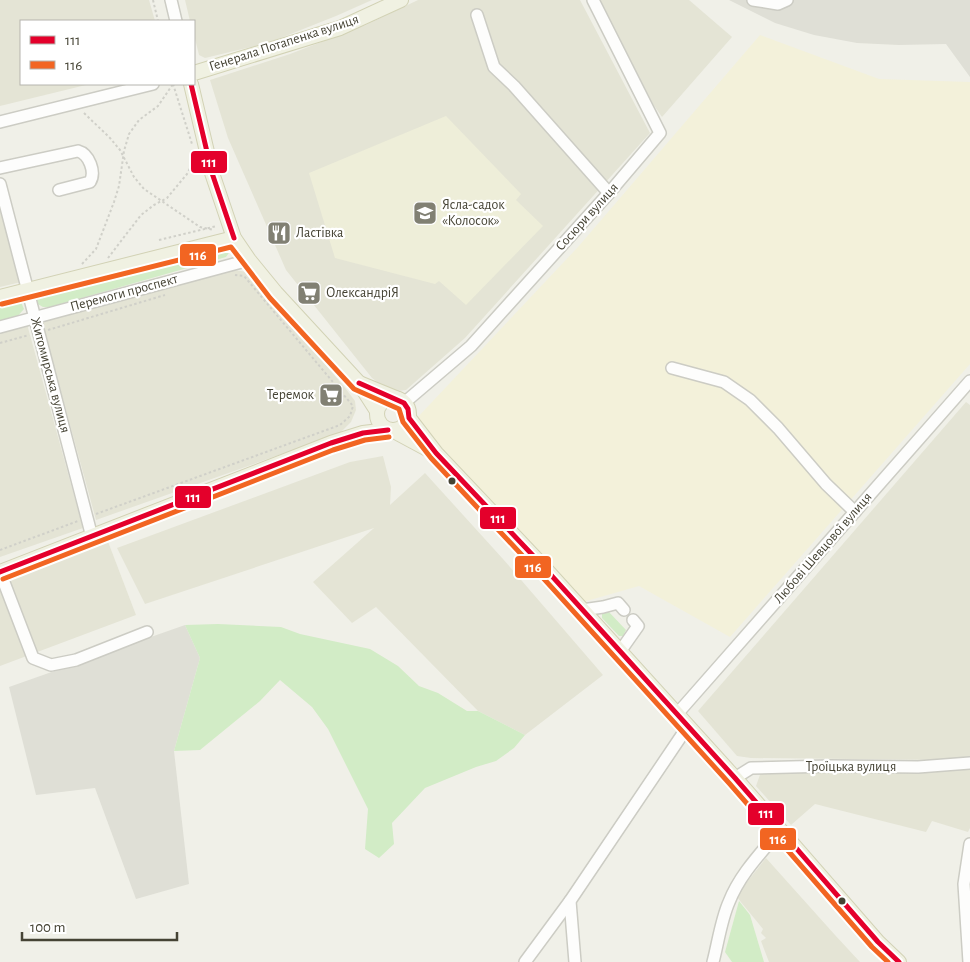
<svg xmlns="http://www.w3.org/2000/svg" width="970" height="962" font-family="'Alegreya Sans',sans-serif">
<rect width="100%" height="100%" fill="#f0f0e8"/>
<g fill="#e4e4d5">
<polygon points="0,0 149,0 155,21 21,21 21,84 90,84 0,106"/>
<polygon points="185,0 372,0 336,16 268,43 205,58 199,55 194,35 194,21 190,21"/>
<polygon points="418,0 580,0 650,133 465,338 406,390 390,392 372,378 286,270 228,138 210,80 290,54 366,25"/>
<polygon points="600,0 689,0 732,37 662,117 653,104"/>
<polygon points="0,208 21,282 0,287"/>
<polygon points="233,270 248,272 346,389 355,401 356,410 351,422 340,433 324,439 96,520 42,322"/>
<polygon points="27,324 83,528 0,557 0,332"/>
<polygon points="966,402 970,405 970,757 941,760 751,758 737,756 698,711"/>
<polygon points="383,456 391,487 390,505 425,473 503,559 603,675 525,735 478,711 376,607 352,623 313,582 374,528 145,604 117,548 350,462"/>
<polygon points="107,539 136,615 0,666 0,581"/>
<polygon points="970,768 970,828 968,832 932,821 926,832 815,804 791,825 756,786 761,772"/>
<polygon points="766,858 835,935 860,962 769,962 761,941 766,938 761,933 763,929 736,896"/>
</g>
<polygon fill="#f3f1da" points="760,35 879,79 970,82 970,364 730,637 639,586 583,602 416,419 578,247"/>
<g fill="#dfdfd6">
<polygon points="729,0 970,0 970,77 946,44 899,45 857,43 814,35 775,23"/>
<polygon points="185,625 200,658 174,751 189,884 136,899 95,788 36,795 9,687"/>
</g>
<polygon fill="#eeeed9" points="446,116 521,194 516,200 543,226 466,305 439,281 435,284 335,258 309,173"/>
<g fill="#d2ecc6">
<polygon points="226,244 231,250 226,257 50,307 43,307 36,303 37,295"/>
<polygon points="9,299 21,302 24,309 16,318 0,323 0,301"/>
<polygon points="608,611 626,630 623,636 619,636 602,618 602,613"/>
<polygon points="218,624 281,627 300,634 370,649 398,666 419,686 438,693 467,711 478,711 525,735 514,748 496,761 476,767 425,788 392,823 394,844 379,858 365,849 368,809 328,729 312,707 280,680 260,701 200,750 174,751 200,658 185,625"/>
<polygon points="739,901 750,915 764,962 732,962 725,952"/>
</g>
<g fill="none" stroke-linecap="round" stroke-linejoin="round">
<g stroke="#ccccc4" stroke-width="14">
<g id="minor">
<polyline points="171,0 176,21"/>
<polyline points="753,0 778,4 787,0"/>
<polyline points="477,15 494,67 514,86 609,193"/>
<polyline points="0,122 153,84"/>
<path d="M0 168 78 151C89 154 96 172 90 182L59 190"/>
<polyline points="0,184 92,537"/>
<polyline points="0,327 249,260"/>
<polyline points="672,368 724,382 750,400 778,428 826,484 855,512"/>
<polyline points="404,403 471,346 609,193 660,133 593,0"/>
<polyline points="0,572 33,658 51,665 76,660 147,632"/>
<polyline points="582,610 603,607 618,603 624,610"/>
<polyline points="619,653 638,626 633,620"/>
<polyline points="677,714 970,381"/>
<polyline points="735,778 751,768 830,766 918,767 970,763"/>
<polyline points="525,962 570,901"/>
<polyline points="575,962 570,901 688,726"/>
<path d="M713 962C718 943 721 920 729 902 740 874 761 853 780 830"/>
<polyline points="969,962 964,884 970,844"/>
</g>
</g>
<g stroke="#d2d2b5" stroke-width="16">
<g id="major">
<polyline points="194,73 340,28 401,0"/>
<polyline points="191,84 212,173 234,238 249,260 276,293 359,383 377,411"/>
<polyline points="0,297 234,238"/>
<polyline points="359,383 398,399"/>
<circle cx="393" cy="414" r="16"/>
<polyline points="409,418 436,453 541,564 735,778 878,942 899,962"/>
<polyline points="392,430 431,451"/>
<polyline points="0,572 331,443 363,433 388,430"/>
</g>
</g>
<g stroke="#d0d0c9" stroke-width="2" stroke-dasharray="2.5 2.5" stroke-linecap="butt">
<polyline points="153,0 158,21"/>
<polyline points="173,84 192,144"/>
<polyline points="84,113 110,138 120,150 134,177 144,189 200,227 214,230"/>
<polyline points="159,240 217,226"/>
<polyline points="108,258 141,215 154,205 167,198 187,174 196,157"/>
<polyline points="82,264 96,249 114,202 119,186 124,151 129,134 139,120 158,106 173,84"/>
<polyline points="48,330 165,295"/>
<polyline points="0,343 29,335"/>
<polyline points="96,514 340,425 350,416 353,406 244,276 235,275"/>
<polyline points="0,550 78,521"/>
</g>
<use href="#minor" stroke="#fdfdfc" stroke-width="11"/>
<use href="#major" stroke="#f0f1e2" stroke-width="14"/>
<g stroke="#fff" stroke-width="9">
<g id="bus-1">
<polyline points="191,84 212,173 234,238"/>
<polyline points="359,383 404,403 408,409 409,418 436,453 541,564 735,778 878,942 899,962"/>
<polyline points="0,572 331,443 363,433 388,430"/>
</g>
</g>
<g stroke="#fff" stroke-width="9">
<g id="bus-2">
<polyline points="2,304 231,247 270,298 354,389 399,409 403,422 431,458 535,569 729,783 872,947 888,962"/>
<polyline points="3,579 333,450 365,440 389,437"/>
</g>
</g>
<use href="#bus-1" stroke="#e4002b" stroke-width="5"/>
<use href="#bus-2" stroke="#f26522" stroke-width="5"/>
</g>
<defs>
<g id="school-square" transform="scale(1.25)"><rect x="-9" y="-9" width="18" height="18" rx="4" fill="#818073" stroke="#fff"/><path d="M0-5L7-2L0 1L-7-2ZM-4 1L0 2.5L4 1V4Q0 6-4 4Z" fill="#fff"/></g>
<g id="restaurant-square" transform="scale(1.25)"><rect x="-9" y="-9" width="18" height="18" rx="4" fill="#818073" stroke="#fff"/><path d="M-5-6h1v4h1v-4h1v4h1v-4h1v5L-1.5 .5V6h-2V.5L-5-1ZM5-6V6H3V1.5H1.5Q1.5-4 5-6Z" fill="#fff"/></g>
<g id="supermarket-square" transform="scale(1.25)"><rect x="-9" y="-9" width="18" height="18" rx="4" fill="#818073" stroke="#fff"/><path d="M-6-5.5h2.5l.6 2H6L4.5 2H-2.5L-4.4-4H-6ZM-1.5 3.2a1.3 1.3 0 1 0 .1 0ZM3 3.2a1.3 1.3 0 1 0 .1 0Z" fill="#fff"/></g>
</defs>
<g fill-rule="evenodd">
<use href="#school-square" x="425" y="213"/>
<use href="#restaurant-square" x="279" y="233"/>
<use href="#supermarket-square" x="309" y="293"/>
<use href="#supermarket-square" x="331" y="395"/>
</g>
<g fill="#454334" stroke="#fff" stroke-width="2">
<circle cx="452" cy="481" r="4.5"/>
<circle cx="842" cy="901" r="4.5"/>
</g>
<g text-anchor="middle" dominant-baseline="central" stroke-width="4.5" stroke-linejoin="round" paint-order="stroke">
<g font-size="14" fill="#454334" stroke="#fff">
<text transform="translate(284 43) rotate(-18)">Генерала Потапенка вулиця</text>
<text transform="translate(587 217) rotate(-48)">Сосюри вулиця</text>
<text transform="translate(124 293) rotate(-15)">Перемоги проспект</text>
<text transform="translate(50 375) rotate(75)">Житомирська вулиця</text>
<text transform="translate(823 548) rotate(-49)">Любові Шевцової вулиця</text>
<text x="851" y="767">Троїцька вулиця</text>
</g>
<g font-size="14" fill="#454334" stroke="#fff" text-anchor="start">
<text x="442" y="205">Ясла-садок<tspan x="442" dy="16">«Колосок»</tspan></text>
<text x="296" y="233">Ластівка</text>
<text x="326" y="293">ОлександріЯ</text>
<text x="314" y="395" text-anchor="end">Теремок</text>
</g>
</g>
<g stroke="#fff" stroke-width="2">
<rect x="190" y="150" width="38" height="24" rx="5" fill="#e4002b"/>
<rect x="179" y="243" width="38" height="24" rx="5" fill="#f26522"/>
<rect x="174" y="485" width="38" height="24" rx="5" fill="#e4002b"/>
<rect x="479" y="506" width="38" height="24" rx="5" fill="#e4002b"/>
<rect x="514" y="555" width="38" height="24" rx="5" fill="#f26522"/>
<rect x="747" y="802" width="38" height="24" rx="5" fill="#e4002b"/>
<rect x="759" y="827" width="38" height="24" rx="5" fill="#f26522"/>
</g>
<g font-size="14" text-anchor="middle" font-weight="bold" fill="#fff">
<text x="209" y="167">111</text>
<text x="198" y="260">116</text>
<text x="193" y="502">111</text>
<text x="498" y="523">111</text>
<text x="533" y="572">116</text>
<text x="766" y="818">111</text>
<text x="778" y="844">116</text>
</g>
<rect x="20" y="20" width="175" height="65" fill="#ffffff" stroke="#b5b4ae"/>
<rect x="30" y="36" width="25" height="8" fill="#e4002b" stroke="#b5b4ae"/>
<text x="65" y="45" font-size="15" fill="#454334">111</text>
<rect x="30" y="61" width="25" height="8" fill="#f26522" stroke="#b5b4ae"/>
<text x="65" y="70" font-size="15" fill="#454334">116</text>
<path d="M22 932v8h155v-8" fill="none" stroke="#454334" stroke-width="2.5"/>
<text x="30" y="932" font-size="15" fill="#454334" stroke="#ffffff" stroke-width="4" paint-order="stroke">100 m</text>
</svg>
